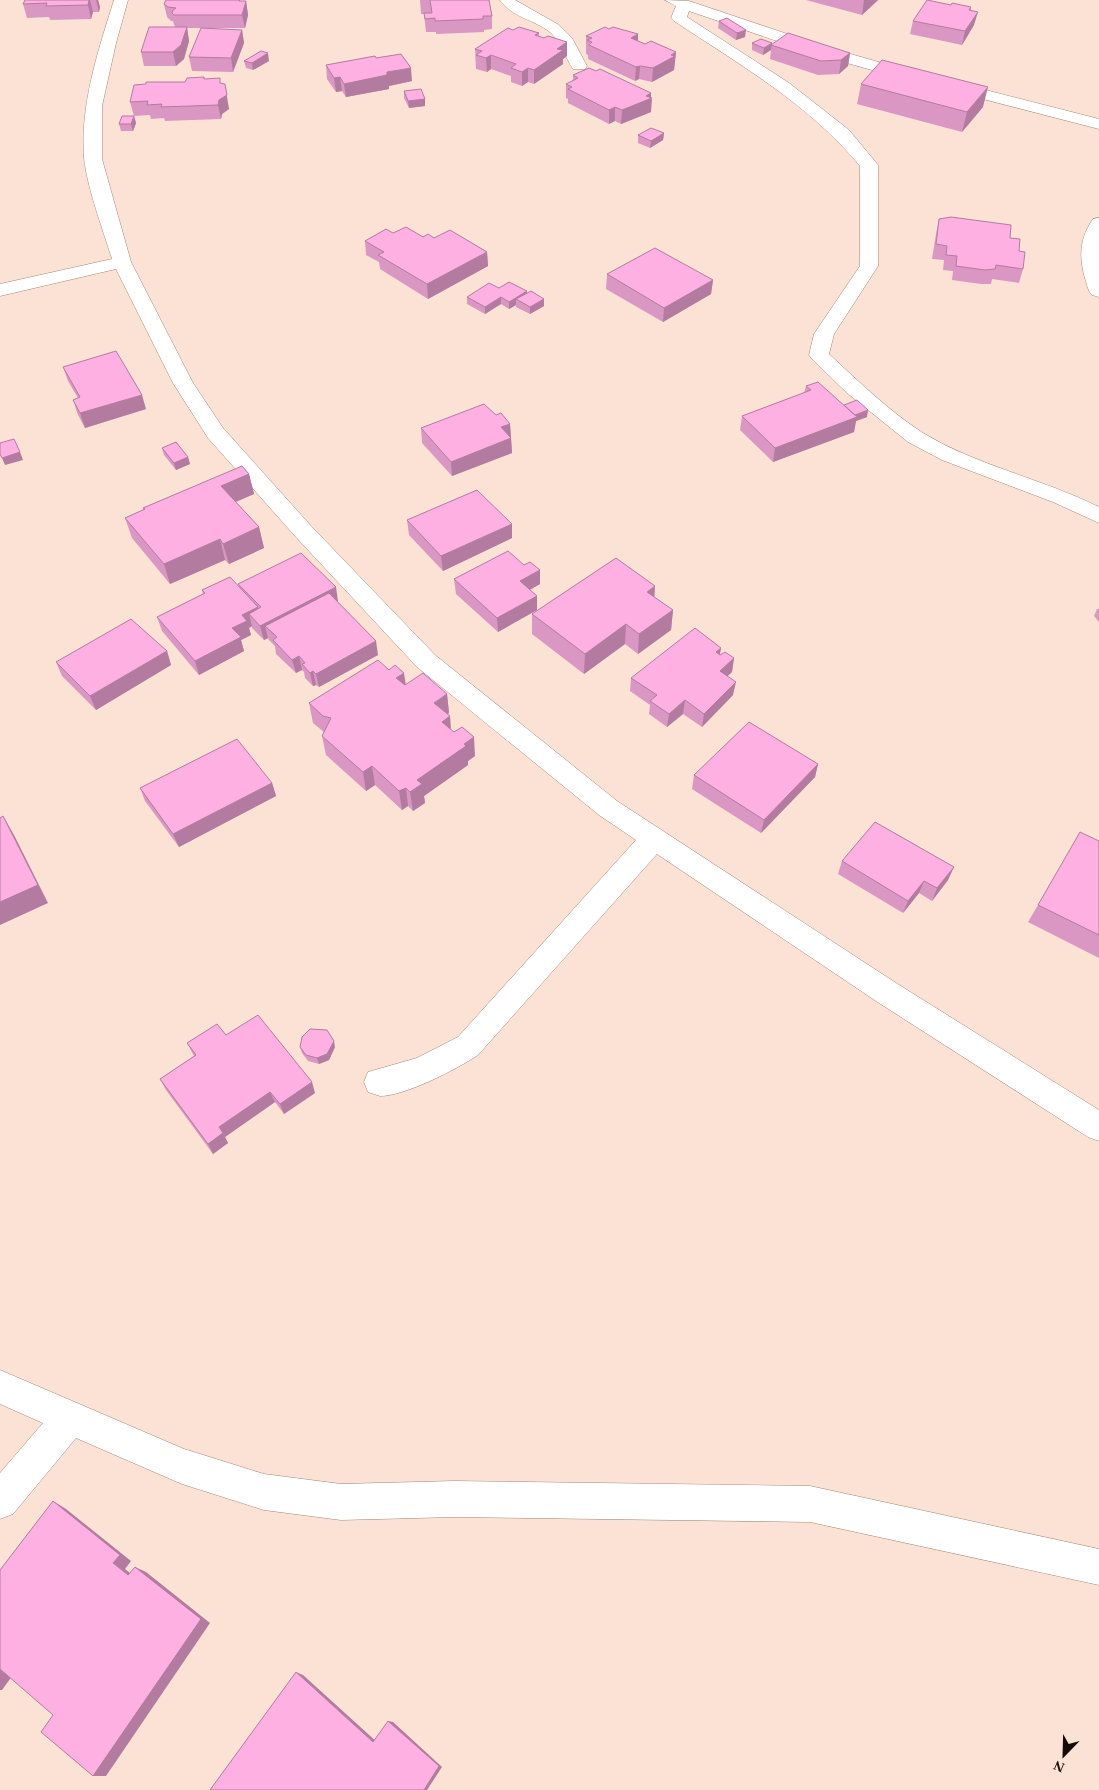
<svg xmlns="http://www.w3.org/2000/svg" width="1099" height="1790" font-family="Georgia,serif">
<rect width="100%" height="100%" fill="#fce2d5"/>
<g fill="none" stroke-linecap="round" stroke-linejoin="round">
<g stroke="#a38677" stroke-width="1">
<g id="minor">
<path d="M114 0H128L116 43 102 106V159L131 262 193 383 223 428 311 526 435 655 617 801 896 983 1099 1110V1141L1088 1137 876 1001 657 854 478 1055C457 1069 405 1096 380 1096 376 1095 372 1093 368 1092L364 1082 368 1072 417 1058 458 1037 636 840 599 815 417 667 295 536 208 438 173 383 116 269 0 296V284L112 259C103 230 87 187 84 158 80 105 98 51 114 0Z"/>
<path d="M500 0H515L559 25 572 38 587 66 585 69H573C565 57 561 42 550 32 535 20 511 17 500 0Z"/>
<path d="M665 0 689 1 826 47 917 73 919 76 911 81 815 54 689 11 687 17 789 83 849 130 878 165V266L834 334 829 354C858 381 889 411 923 433 975 465 1043 479 1099 507V523L1053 502 942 460 908 442 846 392 812 359 809 355 814 334 860 266V166C810 105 739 64 674 21L671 18 676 6Z"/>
<polygon points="950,81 1099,119 1099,129 944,89 942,86"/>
<path d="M1099 218V297L1092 295 1089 291C1080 265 1076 243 1093 219Z"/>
<polygon points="0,1370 184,1449 264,1474 341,1484 454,1481 810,1486 1099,1549 1099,1585 810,1522 454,1517 341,1520 264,1510 182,1484 76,1438 13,1514 0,1519 0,1473 43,1423 0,1404"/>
</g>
</g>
<use href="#minor" fill="#fff" fill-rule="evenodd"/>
</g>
<g fill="#da97c3">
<polygon points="25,0 98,0 100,7 99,12 93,12 91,19 50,20 49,17 27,18 23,4"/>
<polygon points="240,0 240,1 246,1 248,15 245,28 187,28 189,41 184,59 176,66 144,66 141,52 175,27 173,21 171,21 167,17 164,4"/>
<polygon points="420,0 489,0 492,16 492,29 484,30 484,32 436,34 436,32 426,32 424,14 421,14"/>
<polygon points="806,0 878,0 862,15"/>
<polygon points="951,5 971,7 971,10 974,25 962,45 910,34 913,21"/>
<polygon points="719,21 745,37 736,40 718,28"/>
<polygon points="609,29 638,34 638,41 645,44 676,52 674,70 652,82 639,79 635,81 588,59 588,55 586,54 586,36"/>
<polygon points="242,30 244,43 233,72 192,71 189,57"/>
<polygon points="513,30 539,33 539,37 544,38 567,42 567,56 563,59 563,64 534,84 528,82 522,86 511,82 511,76 491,69 487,72 476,69 475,49"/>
<polygon points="752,43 772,45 850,53 848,66 839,74 818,75 770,59 771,50 763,55 752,50"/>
<polygon points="376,58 412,81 389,86 389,89 346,97 342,91 336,92 327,79 326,65"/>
<polygon points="244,61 269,61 253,70 246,68"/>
<polygon points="573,75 651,93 651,112 621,124 615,121 609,124 568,103 568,99 566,98 566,84 573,81"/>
<polygon points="204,77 204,79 221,83 229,109 222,114 221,119 165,121 164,118 151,119 150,115 134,116 130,102 185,82"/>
<polygon points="861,84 983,107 962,132 857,104"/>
<polygon points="404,91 425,99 425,106 409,108 404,98"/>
<polygon points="134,116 136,123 133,131 121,131 119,124"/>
<polygon points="664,133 663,140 650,148 638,143 638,135"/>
<polygon points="939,219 1010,238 1019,251 1023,269 1019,283 992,279 991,284 981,284 952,280 953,271 943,270 944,260 932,259 936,234"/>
<polygon points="393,233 434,238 487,252 488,266 428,299 380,269 379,262 366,255 365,241"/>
<polygon points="607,274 713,280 711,294 663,322 606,289"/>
<polygon points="499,288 527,293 544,299 544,306 530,314 516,307 516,305 509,309 501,304 485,314 467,304 467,297"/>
<polygon points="63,367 146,409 85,428 78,415 73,400 78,398 68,381"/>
<polygon points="806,386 867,417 856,421 854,432 773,462 740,430 742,416 804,393"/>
<polygon points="496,415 510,424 512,453 452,476 422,443 421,428"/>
<polygon points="162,448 188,457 190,464 176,470 164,455"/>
<polygon points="249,474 254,494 236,502 259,527 264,548 229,564 225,560 170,584 132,538 125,518 144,510 143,508"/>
<polygon points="407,520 512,524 512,538 443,571 409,535"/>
<polygon points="524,565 540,570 540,584 530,590 537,596 537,610 498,632 456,594 454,579"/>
<polygon points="238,584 338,601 338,602 378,655 319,687 316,685 313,686 305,678 304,672 302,670 296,673 276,654 275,646 269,640 268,638 264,640 252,628 252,626 249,628 251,635 241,640 244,651 199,675 162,631 157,617 203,594 202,590 239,586"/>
<polygon points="654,597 673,610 671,630 638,654 625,644 584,674 532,634 532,614"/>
<polygon points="1097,609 1099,609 1099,622 1094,616"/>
<polygon points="721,648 720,655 734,658 732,672 727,676 733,695 702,727 683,714 667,727 649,714 650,705 630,691 631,678"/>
<polygon points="167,651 171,665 96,710 62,676 56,662"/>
<polygon points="406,684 447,694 449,713 447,714 450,716 451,730 475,756 468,761 468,765 424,796 425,803 413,811 408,806 402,810 375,785 366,791 326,755 322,736 324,732 313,723 309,703"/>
<polygon points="818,764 815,777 761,833 692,789 694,775"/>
<polygon points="272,783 276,796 179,847 145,801 140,788"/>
<polygon points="1099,841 1099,958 1028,922 1038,905"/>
<polygon points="842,861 948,880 932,901 919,893 903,913 838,874"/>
<polygon points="226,1035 315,1093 284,1114 275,1102 225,1137 228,1143 213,1154 166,1090 160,1079 194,1056 187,1043"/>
<polygon points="300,1047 335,1047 329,1060 319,1064 308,1061 302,1053"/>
</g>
<g fill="#b27b9f">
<polygon points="89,0 90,0 93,12 91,19 88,5"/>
<polygon points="96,0 98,0 100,7 99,12"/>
<polygon points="864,0 878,0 862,15"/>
<polygon points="246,1 248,15 245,28 242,15"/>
<polygon points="978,12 974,25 962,45 965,31"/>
<polygon points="187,27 189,41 184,59 176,66 173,52"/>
<polygon points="242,30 244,43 233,72 231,58"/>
<polygon points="746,30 745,37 736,40 737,33"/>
<polygon points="638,34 638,48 631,38"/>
<polygon points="567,42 567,56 563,59 563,64 534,84 534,70 557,49"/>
<polygon points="772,43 771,50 763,55 764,48"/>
<polygon points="676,52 674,70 652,82 653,68"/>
<polygon points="268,53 269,61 253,70 252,63"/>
<polygon points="850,53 848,66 839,74 841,60"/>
<polygon points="491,55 491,69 487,72 486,58"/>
<polygon points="640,66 639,79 635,81 636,67"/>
<polygon points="411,68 412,81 389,86 389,89 346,97 344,84 387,72"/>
<polygon points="528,68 528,82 522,86 522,72"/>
<polygon points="340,77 342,91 336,92 334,78"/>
<polygon points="225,84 229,109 222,114 221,119 218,105 219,100"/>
<polygon points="988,87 983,107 962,132 967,112"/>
<polygon points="651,93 651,99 652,98 651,112 621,124 622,110"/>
<polygon points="425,99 425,106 409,108 408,101"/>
<polygon points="615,107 615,121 609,124 609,110"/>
<polygon points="134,116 136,123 133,131 131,124"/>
<polygon points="664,133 663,140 650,148 651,141"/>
<polygon points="487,252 488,266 428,299 427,284"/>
<polygon points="713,280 711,294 663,322 664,308"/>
<polygon points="527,291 527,299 516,299 516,305 509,309 509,302"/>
<polygon points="501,297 501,304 485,314 485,307"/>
<polygon points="544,299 544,306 530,314 530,307"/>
<polygon points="142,395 146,409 85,428 80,413"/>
<polygon points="868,410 867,417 856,421 854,432 773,462 775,448"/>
<polygon points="510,424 511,438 501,427"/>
<polygon points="511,438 512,453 452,476 451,462"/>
<polygon points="20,452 23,460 5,465 2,458"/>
<polygon points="188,457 190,464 176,470 174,463"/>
<polygon points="249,474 254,494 226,506 221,486"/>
<polygon points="512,524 512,538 443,571 441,556"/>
<polygon points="259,527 264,548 229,564 223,544"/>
<polygon points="220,539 225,560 170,584 164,564"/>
<polygon points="540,570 540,584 520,595 520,581"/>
<polygon points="655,586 654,606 647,592"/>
<polygon points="336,587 338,601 274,635 265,626 268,638 264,640 260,626"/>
<polygon points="537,596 537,610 498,632 497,618"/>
<polygon points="258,607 262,621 249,614 252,626 249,628 251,635 241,640 244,651 199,675 195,661 232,628 242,615"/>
<polygon points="673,610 671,630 638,654 639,634"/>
<polygon points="626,624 625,644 584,674 585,654"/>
<polygon points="376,641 378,655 319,687 316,674"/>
<polygon points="721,648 718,662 716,652"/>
<polygon points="167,651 171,665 96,710 90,696"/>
<polygon points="299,656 302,670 296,673 292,660"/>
<polygon points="734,658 732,672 718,685 720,671"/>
<polygon points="313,671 316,685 313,686 310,673"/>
<polygon points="404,673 407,693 396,678"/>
<polygon points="736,682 733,695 702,727 704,714"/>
<polygon points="447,694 449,713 436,722 434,703"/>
<polygon points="685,700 683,714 667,727 669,714"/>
<polygon points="450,716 451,736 442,722"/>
<polygon points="474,737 475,756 468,761 468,765 424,796 425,803 413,811 410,792 417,780 464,744"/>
<polygon points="818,764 815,777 761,833 764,820"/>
<polygon points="372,766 375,785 366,791 363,772"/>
<polygon points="272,783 276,796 179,847 173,834"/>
<polygon points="406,788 408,806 402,810 399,791"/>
<polygon points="3,816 14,835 48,903 0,925 0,902"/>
<polygon points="954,867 948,880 932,901 937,888"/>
<polygon points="924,881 919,893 903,913 908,901"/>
<polygon points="334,1041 335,1047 329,1060 319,1064 317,1058"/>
<polygon points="312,1082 315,1093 284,1114 280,1104"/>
<polygon points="270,1092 275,1102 225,1137 228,1143 213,1154 208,1144 219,1127"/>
<polygon points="53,1501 66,1509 131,1561 125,1569 140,1581 128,1575 113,1563"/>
<polygon points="135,1567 146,1572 210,1623 106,1776 93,1776"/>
<polygon points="0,1669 15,1672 2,1690 0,1690"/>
<polygon points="296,1672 303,1675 378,1743 373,1742"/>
<polygon points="388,1721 393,1722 442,1767 427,1790 424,1790"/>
</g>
<g fill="#feb0e3" stroke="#b27b9f">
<polygon points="25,0 89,0 88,5 46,6 47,3 23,4"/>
<polygon points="166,0 239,0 239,1 246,1 242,15 174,15 172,13 173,10 176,8 168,7 164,4"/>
<polygon points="430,0 489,0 492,16 483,16 483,19 435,21 435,18 425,19 424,13 432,13"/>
<polygon points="927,0 951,5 952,3 971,7 969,10 978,12 965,31 913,21"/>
<polygon points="727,18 746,30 737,33 719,21"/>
<polygon points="149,27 187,27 181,45 173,52 141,52"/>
<polygon points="519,27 539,33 535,35 544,38 548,36 567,42 557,49 563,50 534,70 528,68 522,72 511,68 516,64 491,55 486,58 476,55 482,51 475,49 508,28 513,30"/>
<polygon points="605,27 609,29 613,27 638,34 631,38 645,44 651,41 676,52 671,55 675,56 653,68 640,66 636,67 589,45 592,42 587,40 592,38 586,36"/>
<polygon points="201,28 242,30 231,58 189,57"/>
<polygon points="788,33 850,53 841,60 821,61 771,45"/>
<polygon points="761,39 772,43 764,48 752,43"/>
<polygon points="261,51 268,53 252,63 244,61"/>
<polygon points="401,54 411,68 387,72 387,75 344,84 340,77 334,78 326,65 375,56 376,58"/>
<polygon points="882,60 988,87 967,112 861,84"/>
<polygon points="589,68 596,71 600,69 651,93 646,96 652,98 622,110 615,107 609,110 568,89 572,87 566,84 578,78 573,75"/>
<polygon points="204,77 204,79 220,78 220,83 225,84 227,95 219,100 218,105 161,107 162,104 147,105 148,101 130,102 134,85 146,84 146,82 185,82 187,78"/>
<polygon points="421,89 425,99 408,101 404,91"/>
<polygon points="122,116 134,116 131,124 119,124"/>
<polygon points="651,128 664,133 651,141 638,135"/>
<polygon points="951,217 1011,225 1010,238 1020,239 1019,251 1025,252 1023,269 996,265 995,269 985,270 956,266 957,256 946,255 947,246 936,244 939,219"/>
<polygon points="406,227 423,237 428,234 434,238 450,230 487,252 427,284 378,255 384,252 365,241 386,229 393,233"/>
<polygon points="655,248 713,280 664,308 607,274"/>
<polygon points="509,282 527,291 509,302 501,297 485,307 467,297 489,283 499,288"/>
<polygon points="531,291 544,299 530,307 516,299"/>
<polygon points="116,351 142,395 80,413 73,400 80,397 63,367"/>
<polygon points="818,382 857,417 775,448 742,416 811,390 806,386"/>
<polygon points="857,400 868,410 855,415 844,405"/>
<polygon points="484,404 496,415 501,413 510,424 501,427 511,438 451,462 421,428"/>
<polygon points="14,439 20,452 2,458 0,454 0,443"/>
<polygon points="176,442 188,457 174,463 162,448"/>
<polygon points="242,466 249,474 221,486 259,527 223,544 220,539 164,564 125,518 145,509 143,508"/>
<polygon points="477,490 512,524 441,556 407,520"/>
<polygon points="508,551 524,565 530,562 540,570 520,581 537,596 497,618 454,579"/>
<polygon points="301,553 336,587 260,626 249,614 261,607 238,584"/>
<polygon points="616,558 655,586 647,592 673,610 639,634 626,624 585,654 532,614"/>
<polygon points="230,577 258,607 242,615 247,621 232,628 241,637 195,661 157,617 205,593 202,590"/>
<polygon points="329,593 376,641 316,674 313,671 310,673 302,664 305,663 299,656 292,660 273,640 277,637 265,626"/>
<polygon points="131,619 167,651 90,696 56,662"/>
<polygon points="695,628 721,648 716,652 720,655 725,652 734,658 720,671 736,682 704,714 685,700 669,714 650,701 657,695 631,678"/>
<polygon points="378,660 389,670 395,665 404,673 396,678 405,685 423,673 447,694 434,703 450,716 442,722 454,732 462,727 474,737 464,744 466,746 417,780 422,784 410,792 406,788 399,791 372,766 363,772 322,736 331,718 323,716 309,703"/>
<polygon points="749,722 818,764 764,820 694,775"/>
<polygon points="237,739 272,783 173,834 140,788"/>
<polygon points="3,816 38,885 0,902 0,818"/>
<polygon points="875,822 954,867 937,888 924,881 908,901 842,861"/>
<polygon points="1080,832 1099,841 1099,935 1038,905"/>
<polygon points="258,1015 312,1082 280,1104 270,1092 219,1127 223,1133 208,1144 160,1079 196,1055 187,1043 217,1024 226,1035"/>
<polygon points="310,1029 327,1030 334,1041 327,1054 317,1058 306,1055 300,1047 302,1037"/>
<polygon points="53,1501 120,1555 113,1563 128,1575 135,1567 201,1619 93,1776 41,1732 53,1715 0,1669 0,1570"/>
<polygon points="296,1672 373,1742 388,1721 439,1766 424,1790 210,1790"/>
</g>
<g transform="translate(1064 1755) rotate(203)" stroke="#fce2d5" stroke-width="4" paint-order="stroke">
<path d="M0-4L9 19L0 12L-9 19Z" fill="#140a06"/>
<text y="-8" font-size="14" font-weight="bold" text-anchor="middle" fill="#140a06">N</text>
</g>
</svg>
